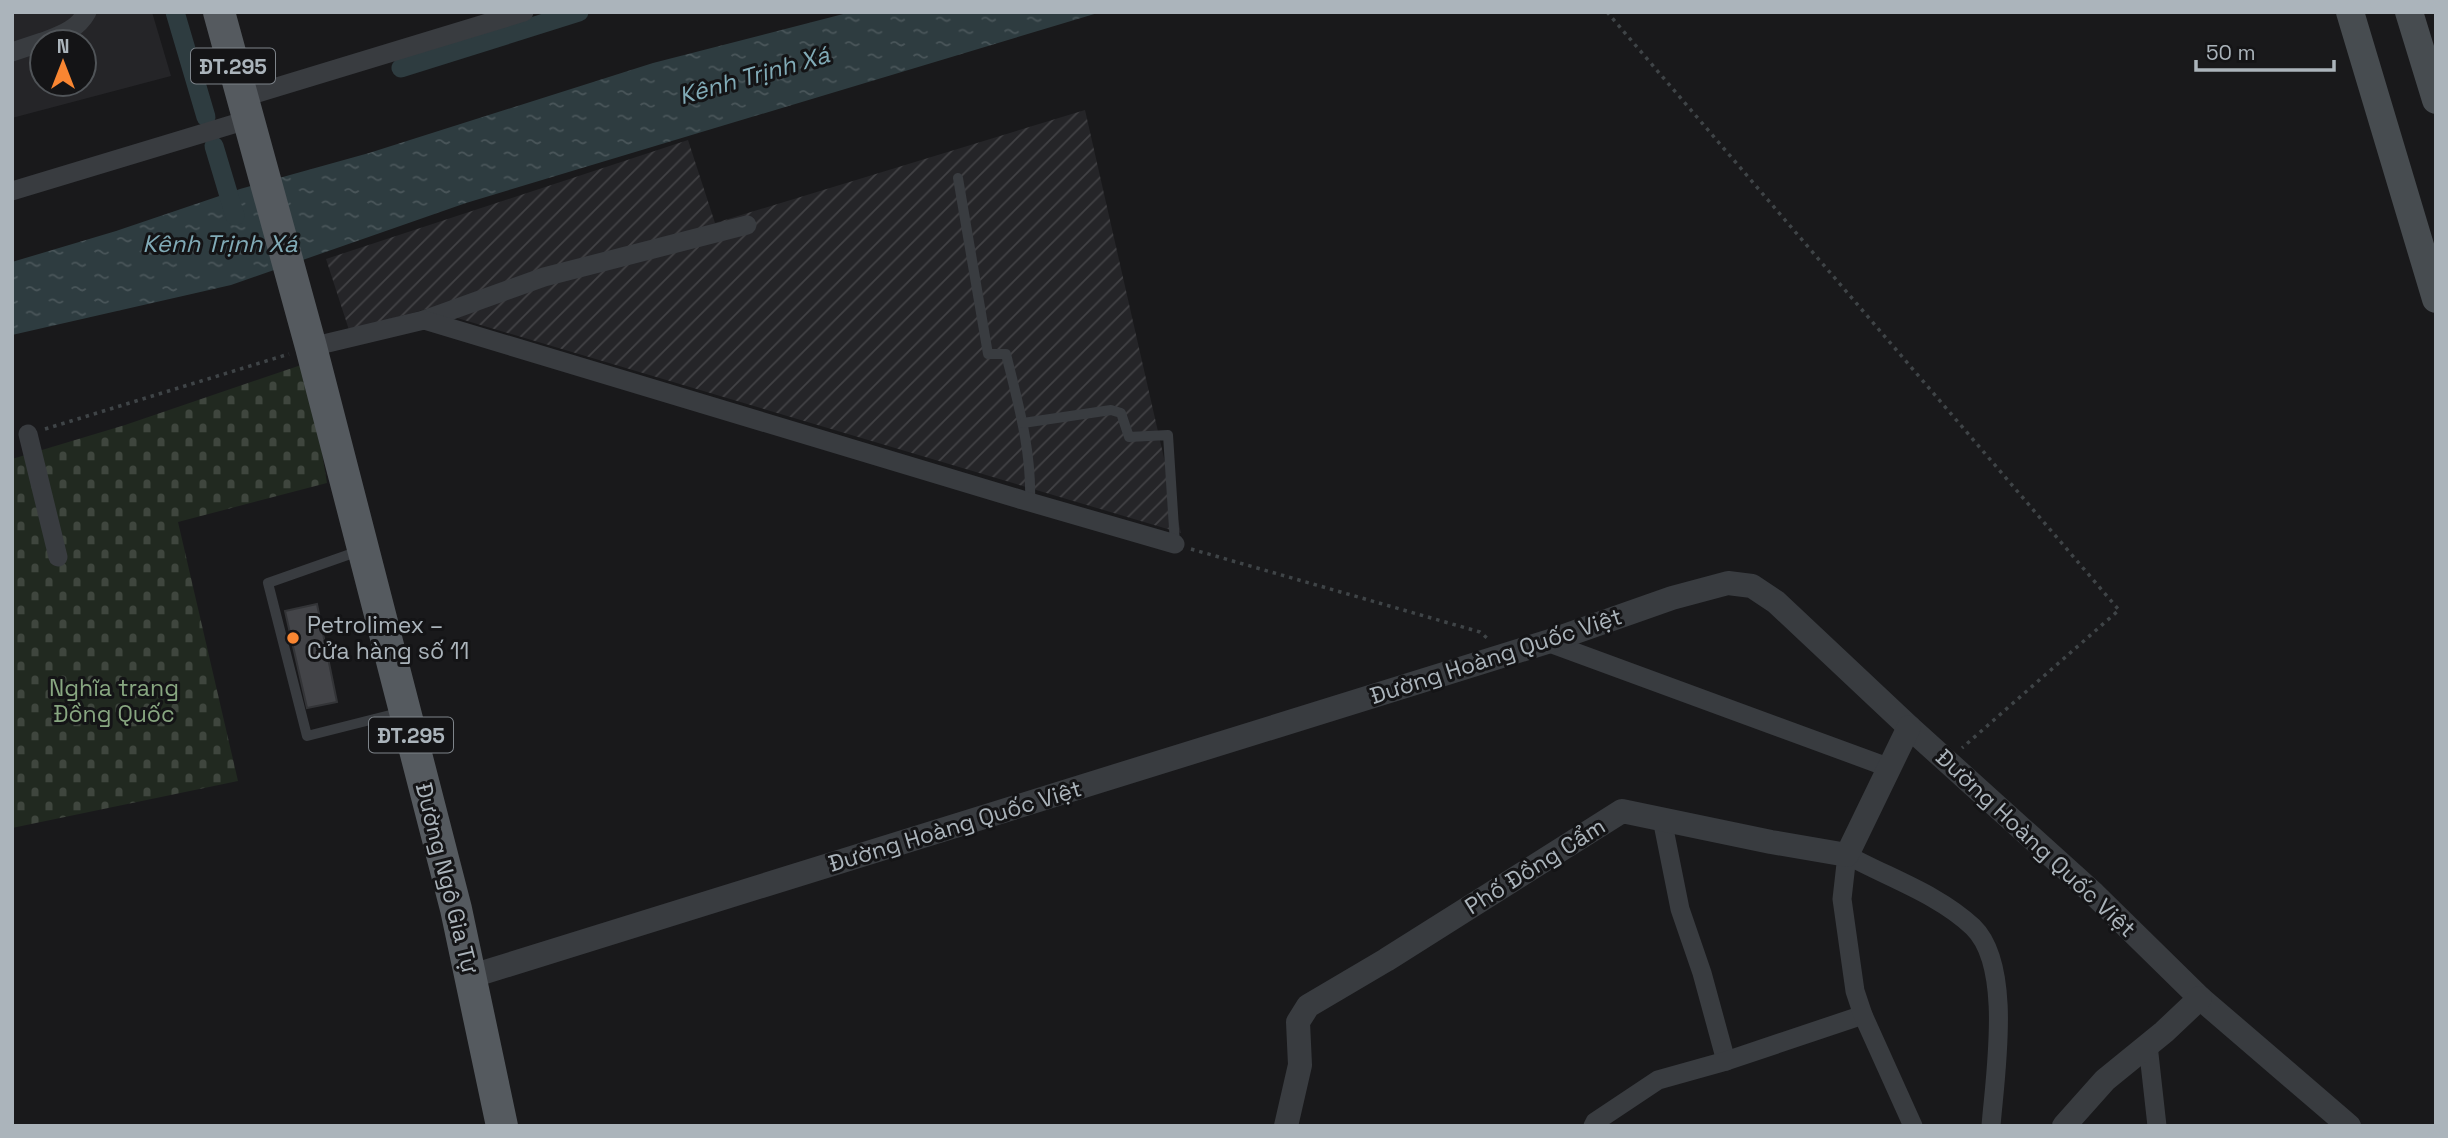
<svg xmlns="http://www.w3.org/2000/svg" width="2448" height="1138" font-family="'Space Grotesk',sans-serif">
<defs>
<pattern id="industrial-furrows" width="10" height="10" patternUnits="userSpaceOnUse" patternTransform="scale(1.75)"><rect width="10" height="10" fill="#252528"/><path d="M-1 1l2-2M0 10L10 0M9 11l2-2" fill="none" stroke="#424245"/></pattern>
<pattern id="cemetery-stones" width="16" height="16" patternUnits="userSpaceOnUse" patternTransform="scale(1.75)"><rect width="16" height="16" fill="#212920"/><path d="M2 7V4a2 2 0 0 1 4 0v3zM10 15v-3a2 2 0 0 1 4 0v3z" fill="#3f463e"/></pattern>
<pattern id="water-ripples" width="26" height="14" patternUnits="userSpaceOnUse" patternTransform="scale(1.75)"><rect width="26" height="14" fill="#2e3c40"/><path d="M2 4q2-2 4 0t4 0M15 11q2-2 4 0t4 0" fill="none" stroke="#4a565a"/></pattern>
</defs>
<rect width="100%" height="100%" fill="#19191b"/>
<path fill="#252528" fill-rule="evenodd" d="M12 12H152L171 76 12 118ZM42 42H84V84H42Z"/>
<polygon fill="url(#industrial-furrows)" points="1085,110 1181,533 427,309 349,330 326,259 688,140 715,223"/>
<polygon fill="url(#cemetery-stones)" points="307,363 327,483 178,522 238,781 12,828 12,459 125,425"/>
<polygon fill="url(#water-ripples)" points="851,12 1101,12 466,203 231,285 12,335 12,262 116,231 240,189 369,153 653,63"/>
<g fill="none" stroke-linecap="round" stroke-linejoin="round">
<g stroke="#2e3c40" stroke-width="19">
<polyline points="175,12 206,117"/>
<polyline points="401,68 579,12"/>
<polyline points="214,146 235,216"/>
</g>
</g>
<polygon fill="#434448" stroke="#333437" stroke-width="2" points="317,604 337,702 307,708 285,611"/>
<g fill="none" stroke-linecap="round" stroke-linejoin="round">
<g stroke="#3f4447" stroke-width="3.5" stroke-dasharray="3.5 5" stroke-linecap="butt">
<polyline points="1607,12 2119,610 1962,748"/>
<polyline points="45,429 289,354"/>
<polyline points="1191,549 1480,632 1487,638"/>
</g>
<g stroke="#393c40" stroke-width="10">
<path d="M958 178 988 354H1006C1018 403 1032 451 1030 503"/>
<polyline points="1023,423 1111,410 1121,413 1129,437 1168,435 1175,544"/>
<polyline points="359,551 268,583 307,736 402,712"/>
</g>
<g stroke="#393c40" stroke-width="19">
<path d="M43 42C61 35 77 30 87 12"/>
<polyline points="12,52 42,42"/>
<polyline points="241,98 524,12"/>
<polyline points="12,191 247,120"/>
<polyline points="424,320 544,277 747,225"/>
<polyline points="311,347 424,320 1026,501 1175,544"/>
<polyline points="28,434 58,557"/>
<polyline points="1547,642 1890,768"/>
<polyline points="1662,819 1680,909 1702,973 1726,1061"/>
<polyline points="2148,1045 2157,1126"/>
<polyline points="1593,1126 1595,1122 1658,1080 1726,1061 1863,1015"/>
<path d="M1913 1126 1863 1015 1855 991 1842 899 1847 855C1889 878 1938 894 1973 927 2013 966 1995 1074 1991 1126"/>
</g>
<g stroke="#393c40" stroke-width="24">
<polyline points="472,976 1547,642 1672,598 1728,583 1752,586 1776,602 1909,727 2094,894 2200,998 2349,1126"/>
<polyline points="1286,1126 1300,1065 1298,1022 1308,1006 1386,960 1622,811 1771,842 1847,855 1909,727"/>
<polyline points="2064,1126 2105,1080 2164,1032 2200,998"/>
</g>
<g stroke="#474c50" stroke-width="28">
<polyline points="2350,12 2436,299"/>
<polyline points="2409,12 2436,100"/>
</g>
<polyline stroke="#555a5f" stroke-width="32" points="219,12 311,347 456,909 502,1126"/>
</g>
<circle fill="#f98632" stroke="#141416" stroke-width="2.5" cx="293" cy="638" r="7"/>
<g text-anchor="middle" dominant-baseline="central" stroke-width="6" stroke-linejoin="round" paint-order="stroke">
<g fill="#141416" stroke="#7e848a" stroke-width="2">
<rect x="191" y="48.5" width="84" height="35" rx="5"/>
<rect x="369" y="717.5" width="84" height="35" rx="5"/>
</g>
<g font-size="21" font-weight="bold" fill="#abb4bb">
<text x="233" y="66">ĐT.295</text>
<text x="411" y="735">ĐT.295</text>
</g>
<g font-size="23" fill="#abb4bb" stroke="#141416" text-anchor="start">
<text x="307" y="625">Petrolimex –<tspan x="307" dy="26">Cửa hàng số 11</tspan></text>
</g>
<g font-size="23" fill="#abb4bb" stroke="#141416">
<text transform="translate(1496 656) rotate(-18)">Đường Hoàng Quốc Việt</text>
<text transform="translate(955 826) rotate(-17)">Đường Hoàng Quốc Việt</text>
<text transform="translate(2036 843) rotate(43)">Đường Hoàng Quốc Việt</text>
<text transform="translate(1535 866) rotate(-32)">Phố Đồng Cẩm</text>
<text transform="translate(447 878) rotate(76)">Đường Ngô Gia Tự</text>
</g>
<g font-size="23" fill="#88a781" stroke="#141416">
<text x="114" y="688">Nghĩa trang<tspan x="114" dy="26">Đồng Quốc</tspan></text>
</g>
<g font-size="24" font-style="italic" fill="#81abb7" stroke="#141416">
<text transform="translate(754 75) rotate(-16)">Kênh Trịnh Xá</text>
<text x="220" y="243">Kênh Trịnh Xá</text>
</g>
</g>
<rect width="2448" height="1138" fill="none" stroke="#abb4bb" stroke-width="28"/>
<g transform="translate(63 63)"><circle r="33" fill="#141416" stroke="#505458" stroke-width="2"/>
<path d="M0-5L12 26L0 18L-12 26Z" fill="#f98632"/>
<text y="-10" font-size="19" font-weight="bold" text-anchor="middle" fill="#abb4bb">N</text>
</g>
<path d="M2196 60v10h138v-10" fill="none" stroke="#abb4bb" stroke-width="3.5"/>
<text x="2206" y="60" font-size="21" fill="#abb4bb" stroke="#141416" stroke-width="5" paint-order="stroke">50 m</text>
</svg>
